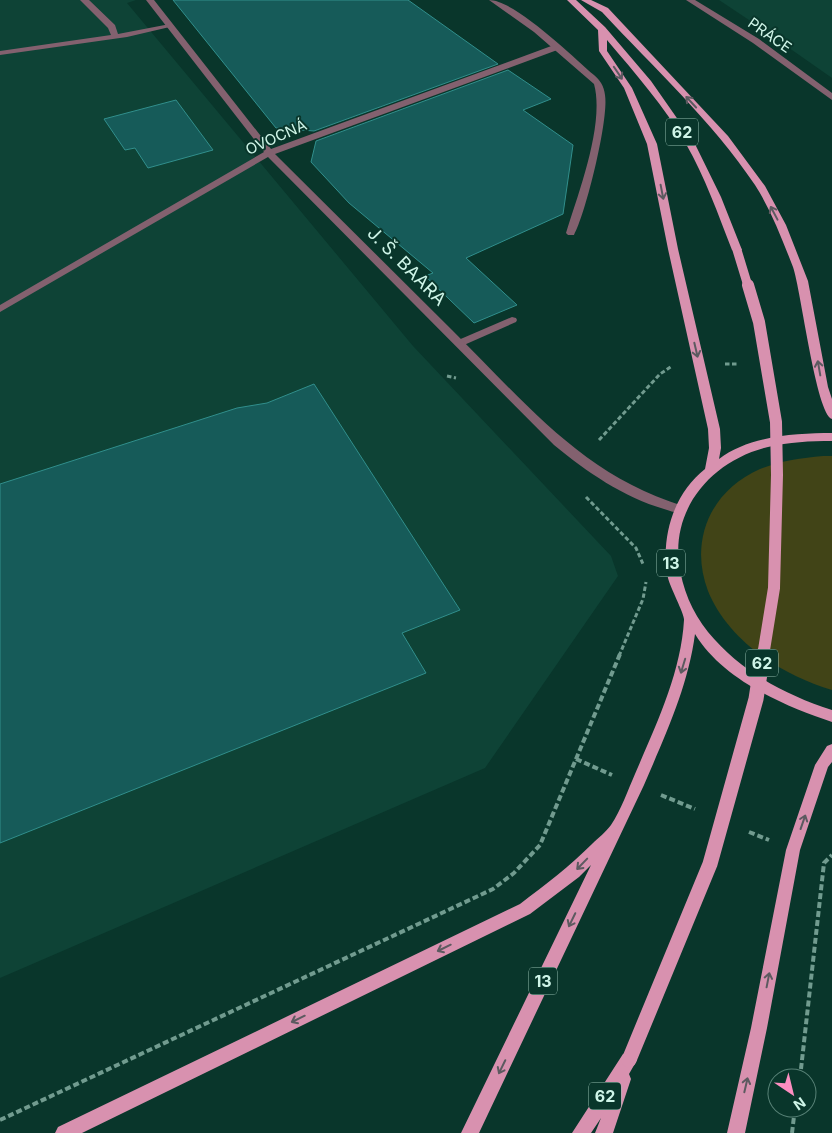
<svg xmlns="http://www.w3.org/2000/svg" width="832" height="1133" font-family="Inter,sans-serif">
<rect width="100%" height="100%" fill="#09362b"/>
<g fill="#0e4336">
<polygon points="0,0 136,0 127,3 413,346 611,556 618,576 485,768 0,978"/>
<polygon points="719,0 832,0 832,78 752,22"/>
</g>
<path fill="#414417" d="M823 456H832V690C783 676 728 641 708 591 689 541 710 491 760 469 780 461 801 458 823 456Z"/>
<g fill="#165b59" stroke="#318f8c">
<polygon points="173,0 408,0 498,64 314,131 276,128"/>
<polygon points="508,70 551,99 523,110 573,145 563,214 466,258 517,305 474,323 425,276 433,273 349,203 311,162 316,141"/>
<polygon points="176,100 213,150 148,168 135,148 125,150 104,119"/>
<polygon points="314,384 460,610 402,633 426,673 0,843 0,484 237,408 267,403"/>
</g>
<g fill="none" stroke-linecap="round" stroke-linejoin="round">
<g stroke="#719b8f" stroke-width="3" stroke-dasharray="4.5 2.5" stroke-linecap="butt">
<polyline points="725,364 739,364"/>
<polyline points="447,376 456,378"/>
<polyline points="599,440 660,374 672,366"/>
<polyline points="586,497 636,548 643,564"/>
<polyline points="619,656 643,599 646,582"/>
</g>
<g stroke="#719b8f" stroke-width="4" stroke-dasharray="6 3" stroke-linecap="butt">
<polyline points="576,759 612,775"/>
<polyline points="661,795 695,809"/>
<polyline points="749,832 769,840"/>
<polyline points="800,1078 824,863 832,855"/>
<polyline points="0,1120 493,889 514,873 540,845 620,654"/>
<polyline points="792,1133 795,1108"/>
</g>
<g fill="#83616f" fill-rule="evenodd">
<polygon points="80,0 89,0 115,25 118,34 170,24 174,26 127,37 0,55 0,51 111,35 108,28"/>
<path d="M489 0C515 0 573 57 594 75 600 80 604 86 605 95 609 119 586 213 574 235H568L566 233C578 194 605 124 594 84L534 32Z"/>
<polygon points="512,317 516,318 517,320 516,322 464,345 456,345 455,343 456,341"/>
</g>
<g fill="#83616f" fill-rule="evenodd">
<path d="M146 0H154L271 149 554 45H560V49L275 154C334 213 393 271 452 330 525 402 582 475 683 506L685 509 683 512C677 514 671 511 664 509 623 497 587 472 554 445L268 157 0 312V305L264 152Z"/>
<polygon points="686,0 695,0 759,39 832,93 832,100 753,43"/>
</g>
<g fill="#d891af" fill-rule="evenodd">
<path d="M567 0H576L605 27 651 81 695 144 721 197 742 250 737 253 732 250C718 214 705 177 686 144 664 106 635 73 607 40V51L632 88 657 144 678 249 720 429 721 448 719 459C749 436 796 433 832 433V441C810 441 789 442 768 447 714 460 672 506 679 563 682 588 692 612 708 632 740 671 785 695 832 710V722C784 706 723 680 695 634 688 687 665 736 644 785L479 1133H461L591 865 579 877 530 914 82 1133H55L58 1127 520 904C545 885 570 866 592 844 598 838 606 832 611 825 621 810 628 790 635 774 656 725 681 673 684 620 685 615 670 587 668 578 660 539 673 494 705 469L709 448 708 429 668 249 647 144 624 88 599 51 598 30Z"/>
<path d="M581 0H591L608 8 728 136 765 186 786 225 808 281 828 387 832 399V419C816 414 801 290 793 267 782 239 771 210 755 185 712 121 654 68 602 12Z"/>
<polygon points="832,744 832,762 828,767 800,850 767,1028 745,1133 727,1133 751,1028 786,850 815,765 827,746"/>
<polygon points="629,1052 635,1054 637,1060 629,1074 631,1079 613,1133 595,1133 601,1118 591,1133 572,1133 623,1054"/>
</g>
<polyline stroke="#d891af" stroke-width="9" points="737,250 748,286"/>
<polyline stroke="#d891af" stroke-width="12" points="748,285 759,322 776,422 777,475 774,588 763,656"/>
<polyline stroke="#d891af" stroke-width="15" points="629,1060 710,864 756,699 763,654"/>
</g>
<defs><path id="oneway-shaft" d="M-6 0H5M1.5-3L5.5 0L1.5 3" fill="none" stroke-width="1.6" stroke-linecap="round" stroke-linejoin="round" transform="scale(1.25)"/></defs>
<g stroke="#5c5a60">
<use href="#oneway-shaft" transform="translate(618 73) rotate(56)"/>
<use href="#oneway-shaft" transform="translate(691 102) rotate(-133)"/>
<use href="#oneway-shaft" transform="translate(662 192) rotate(79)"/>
<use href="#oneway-shaft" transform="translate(774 213) rotate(-118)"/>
<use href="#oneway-shaft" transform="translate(696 350) rotate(77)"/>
<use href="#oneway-shaft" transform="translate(819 368) rotate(-100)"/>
<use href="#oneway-shaft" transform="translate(683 666) rotate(107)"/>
<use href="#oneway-shaft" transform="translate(803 822) rotate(-71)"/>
<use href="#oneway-shaft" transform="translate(582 864) rotate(134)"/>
<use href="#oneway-shaft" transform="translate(572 920) rotate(116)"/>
<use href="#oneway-shaft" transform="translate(444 948) rotate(154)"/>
<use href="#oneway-shaft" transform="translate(768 980) rotate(-79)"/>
<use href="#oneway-shaft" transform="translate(298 1019) rotate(154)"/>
<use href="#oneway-shaft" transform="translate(502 1067) rotate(116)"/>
<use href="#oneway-shaft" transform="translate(746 1085) rotate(-77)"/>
</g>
<g text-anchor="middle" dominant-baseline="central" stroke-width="4" stroke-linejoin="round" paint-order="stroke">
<g font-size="15" fill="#cff5e8" stroke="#09362b">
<text transform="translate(770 35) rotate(35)">PRÁCE</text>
<text transform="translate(276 137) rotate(-24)">OVOCNÁ</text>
</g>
<g fill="#09362b" stroke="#94bcaf" stroke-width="1">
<rect x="666" y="118.5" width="32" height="27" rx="4"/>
<rect x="657" y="549.5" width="28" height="27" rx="4"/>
<rect x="746" y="649.5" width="32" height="27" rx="4"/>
<rect x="529" y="967.5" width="28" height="27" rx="4"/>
<rect x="589" y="1082.5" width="32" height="27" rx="4"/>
</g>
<g font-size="16" font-weight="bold" fill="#cff5e8">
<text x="682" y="132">62</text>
<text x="671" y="563">13</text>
<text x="762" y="663">62</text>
<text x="543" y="981">13</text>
<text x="605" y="1096">62</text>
</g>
<g font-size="18" fill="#cff5e8" stroke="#09362b">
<text transform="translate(407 266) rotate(45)">J. Š. BAARA</text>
</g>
</g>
<g transform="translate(792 1093) rotate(145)"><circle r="24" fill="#09362b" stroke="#588277"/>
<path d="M0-4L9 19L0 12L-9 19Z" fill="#fd8ec0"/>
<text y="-8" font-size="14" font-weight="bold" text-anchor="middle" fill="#cff5e8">N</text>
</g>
</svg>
